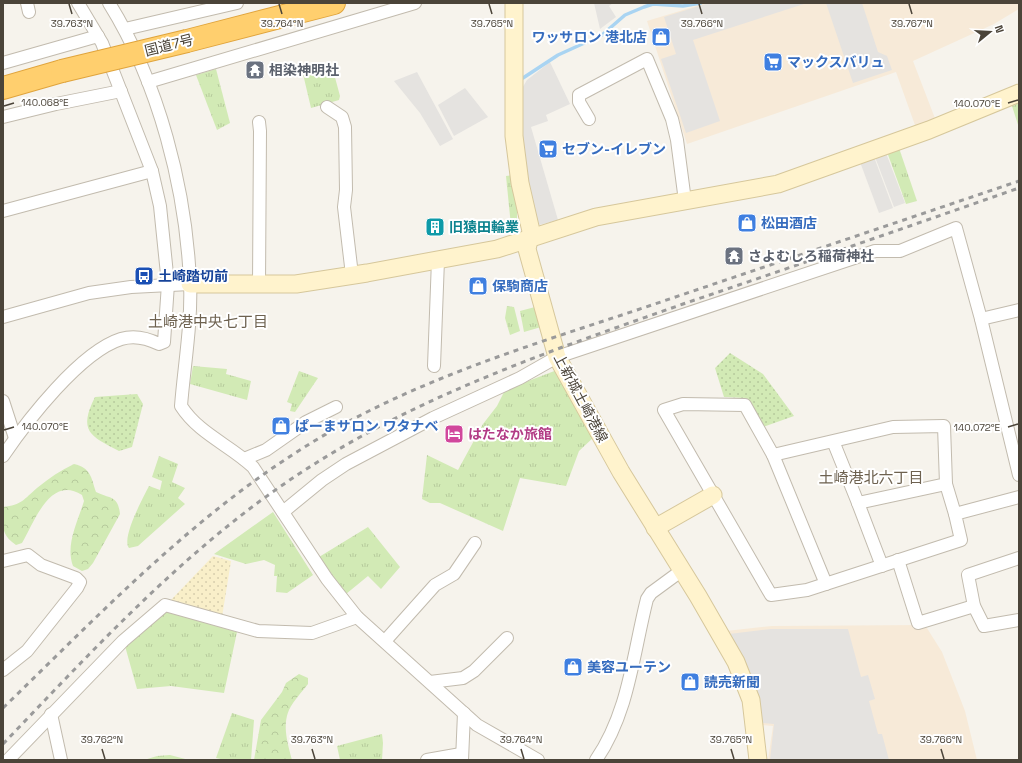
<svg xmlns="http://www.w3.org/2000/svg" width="1022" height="763" font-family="'Space Grotesk','Noto Sans JP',sans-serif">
<defs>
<pattern id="grass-tufts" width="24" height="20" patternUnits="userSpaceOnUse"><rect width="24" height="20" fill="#d2eab5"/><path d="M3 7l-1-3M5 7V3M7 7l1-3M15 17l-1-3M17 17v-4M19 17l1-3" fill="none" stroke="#b6ca9c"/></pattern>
<pattern id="forest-crowns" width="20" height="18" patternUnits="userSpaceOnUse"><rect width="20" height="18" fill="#d2eab5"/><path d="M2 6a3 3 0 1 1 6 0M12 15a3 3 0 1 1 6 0" fill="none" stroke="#b6ca9c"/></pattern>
<pattern id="sand-dots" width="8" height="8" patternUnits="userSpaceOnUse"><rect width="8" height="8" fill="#f9efc9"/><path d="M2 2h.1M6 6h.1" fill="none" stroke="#d7cead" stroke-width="1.8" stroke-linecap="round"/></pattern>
<pattern id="park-dots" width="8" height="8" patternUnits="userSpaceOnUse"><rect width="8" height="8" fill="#d2eab5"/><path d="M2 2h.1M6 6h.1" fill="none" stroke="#b6ca9c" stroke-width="1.8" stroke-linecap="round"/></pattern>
</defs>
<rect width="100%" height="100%" fill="#f6f3ec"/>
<g fill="#f7ead8">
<polygon points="706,3 1019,3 1019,9 994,24 913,61 936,121 916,128 896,72 687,144 647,21"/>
<polygon points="925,625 942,652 965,711 977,760 768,760 773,726 761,725 726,631 772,626"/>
</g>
<g fill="url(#grass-tufts)">
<polygon points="326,66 328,70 333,70 340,96 339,100 311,108 303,74"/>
<polygon points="216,69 230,123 217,130 196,75"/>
<polygon points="1019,103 1019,128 1012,106"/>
<polygon points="899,148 917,201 906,204 887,152"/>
<polygon points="513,175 517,205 517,225 511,226 506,176"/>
<polygon points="507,306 514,307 520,331 510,335 505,318"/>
<polygon points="535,307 541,327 524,332 520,311"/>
<polygon points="193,366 227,369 226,374 251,381 247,400 190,384"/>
<polygon points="557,370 576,410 594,437 579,451 566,486 520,478 503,531 440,503 430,503 422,499 427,455 458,470 483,424 497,406 505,390"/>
<polygon points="299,371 318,378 295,412 290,411 292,404 287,402"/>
<path d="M159 456 178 464 172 482 185 488 178 498 185 504 138 546 129 548C121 538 143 498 149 486L160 490 162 481 152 477Z"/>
<polygon points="273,512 313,575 287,593 276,592 277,576 274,576 275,565 264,560 246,564 214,554"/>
<polygon points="368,527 400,567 381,589 368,576 346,594 319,557"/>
<polygon points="164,611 237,632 224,693 171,686 137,689 125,646"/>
<polygon points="232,713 254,720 251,760 225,760 216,758"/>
<polygon points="382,734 383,743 382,760 340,760 337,746"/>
<polygon points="170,755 189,760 144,760 157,756"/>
</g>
<g fill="url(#forest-crowns)">
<path d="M74 464C91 468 91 477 96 492 110 499 118 495 120 514L93 563 88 569 82 571 73 566C65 545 78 521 84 501L82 495C50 475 35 521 22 543L16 545C0 534 3 525 3 507 22 505 24 499 37 488 49 478 61 470 74 464Z"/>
<path d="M299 674 308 678V684C302 692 294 700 289 710 282 726 288 744 292 760H254L261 720 282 692 286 683Z"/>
</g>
<polygon fill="url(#sand-dots)" points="213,556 231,561 222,617 169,602"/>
<g fill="url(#park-dots)">
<polygon points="730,353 763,374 794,416 763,427 746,398 724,397 715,368"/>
<path d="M137 394 143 404 132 447 119 451C90 436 78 431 95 397Z"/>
</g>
<g fill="#e5e3e0">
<polygon points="594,3 613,3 609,6 616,17 600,29"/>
<polygon points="709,3 807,3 693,40 720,121 686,133 661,59 676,54 664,17"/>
<polygon points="826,3 862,3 878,52 887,56 892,70 853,83"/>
<polygon points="550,62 570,104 546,115 548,121 531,127 558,220 535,226 522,144 521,90 527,80"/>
<polygon points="417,72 453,139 440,146 420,113 394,81"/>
<polygon points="465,88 488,117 454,136 438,105"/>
<polygon points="886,153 905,203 894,207 875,157"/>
<polygon points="874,157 893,208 879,213 860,162"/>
<polygon points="771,629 848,629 861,677 868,675 875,699 869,701 878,734 882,734 889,760 770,760 774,724 763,723 751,676 729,634"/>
</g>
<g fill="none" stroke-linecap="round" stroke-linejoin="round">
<polyline stroke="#a9d4f2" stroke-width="3.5" points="523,78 558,55 602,35 625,15 644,7 653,4 683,6 701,3"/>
<g stroke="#c2bbae" stroke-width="14">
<g id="street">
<polyline points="27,3 29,12"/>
<path d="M109 3C159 83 186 189 190 282 192 322 184 367 181 406 199 434 230 445 253 467L327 579 357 617 477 725 538 760"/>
<polyline points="125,29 237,3"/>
<polyline points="3,63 98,36"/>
<polyline points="148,82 415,3"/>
<polyline points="327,107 342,117 345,127 346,190 344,207 352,275"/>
<polyline points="3,117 56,104 121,91"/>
<polyline points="589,119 579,102 579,95 647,59 672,119 677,140 685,201"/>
<polyline points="259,122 260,131 259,284"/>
<polyline points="3,211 152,171"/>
<polyline points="1019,310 981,319 1019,475"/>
<polyline points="3,317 89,293 131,287 190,284"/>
<polyline points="434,366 438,260"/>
<polyline points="3,401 15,438"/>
<polyline points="833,441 858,503 946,484 944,426 893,427 773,455 745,405 683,404 664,410 771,595 807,590 961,540 955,514 1019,497"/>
<polyline points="773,455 826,584"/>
<path d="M3 456C27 421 80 352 121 339 134 335 147 338 159 344L164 342 168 284 160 206 152 171 102 43 78 3"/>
<polyline points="244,459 266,450 306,422 336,407"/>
<polyline points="946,484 955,514"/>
<polyline points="858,503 882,566"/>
<polyline points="283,512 322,480 346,464 433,418 520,378 557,357 875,251 900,251 956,228 981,319"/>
<polyline points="1019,558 968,575 974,606 984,626 1019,620"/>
<polyline points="898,560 918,623 974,606"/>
<polyline points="3,561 28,555 41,565 76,578 80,582 77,588 27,651 3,670"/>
<polyline points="385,641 435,585 454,574 475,543"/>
<polyline points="430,682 463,678 474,671 507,638"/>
<polyline points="51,714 61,760"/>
<polyline points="8,760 123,641 165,605 258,631 312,633 357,617"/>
<polyline points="427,760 461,754"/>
<polyline points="462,760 464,713"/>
<path d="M596 760C629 712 633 654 647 599L651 593 681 571"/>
</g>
</g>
<g stroke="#d6c79b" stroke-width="19">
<g id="secondary">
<polyline points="514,3 514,136 520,183 531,231 527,249 557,357 621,472 698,596 736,662 751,700 758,760"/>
<polyline points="190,284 296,284 367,273 497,249 596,217 778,184 929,130 1019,93"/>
<polyline points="655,528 713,495"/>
</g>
</g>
<g stroke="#e0a43c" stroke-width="24">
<g id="highway">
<polyline points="187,41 334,3"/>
<polyline points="3,88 62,71"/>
</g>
</g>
<use href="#street" stroke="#fff" stroke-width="12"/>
<use href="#secondary" stroke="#fff3cd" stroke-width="17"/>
<use href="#highway" stroke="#ffcf6e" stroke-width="22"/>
<g stroke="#9a9a9a" stroke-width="3" stroke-dasharray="5 5" stroke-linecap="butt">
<path d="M3 708C98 616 190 519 303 448 406 383 522 348 637 310 764 267 892 224 1019 181"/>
<path d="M3 744C97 646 190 544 305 470 422 394 553 350 683 304 795 266 907 227 1019 188"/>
</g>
<g stroke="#e0a43c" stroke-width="24" stroke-linecap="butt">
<polyline id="highway-bridge" points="62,71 187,41"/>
</g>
<use href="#highway-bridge" stroke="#ffcf6e" stroke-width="22"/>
</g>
<path fill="none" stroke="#4b4439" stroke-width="1.5" d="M69 4 72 14M279 4 282 14M489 4 492 14M699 4 702 14M909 4 912 14M1008 103 1018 100M4 106 14 103M1008 427 1018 424M4 430 14 427M102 749 105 759M312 749 315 759M521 749 524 759M731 749 734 759M941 749 944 759"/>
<defs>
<g id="shop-square" transform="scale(1)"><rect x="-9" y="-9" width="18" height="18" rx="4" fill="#3f7fe0" stroke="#fff"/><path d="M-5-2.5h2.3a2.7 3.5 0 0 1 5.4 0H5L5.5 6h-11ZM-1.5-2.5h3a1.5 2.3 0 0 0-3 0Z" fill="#fff"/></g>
<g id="supermarket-square" transform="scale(1)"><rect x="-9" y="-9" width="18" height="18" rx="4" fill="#3f7fe0" stroke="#fff"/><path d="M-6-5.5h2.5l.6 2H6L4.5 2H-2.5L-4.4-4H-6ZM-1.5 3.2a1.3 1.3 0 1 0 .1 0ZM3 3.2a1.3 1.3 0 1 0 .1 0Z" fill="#fff"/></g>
<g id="temple-square" transform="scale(1)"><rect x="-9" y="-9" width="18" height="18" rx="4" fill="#6b7280" stroke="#fff"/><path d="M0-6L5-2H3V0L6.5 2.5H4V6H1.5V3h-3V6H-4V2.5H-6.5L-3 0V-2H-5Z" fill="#fff"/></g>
<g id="building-square" transform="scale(1)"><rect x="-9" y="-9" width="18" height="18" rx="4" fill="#0f9aa8" stroke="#fff"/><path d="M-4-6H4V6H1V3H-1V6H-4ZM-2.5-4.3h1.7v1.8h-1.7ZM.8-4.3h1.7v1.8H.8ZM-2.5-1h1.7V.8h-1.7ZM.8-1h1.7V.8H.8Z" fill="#fff"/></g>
<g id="bus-square" transform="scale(1)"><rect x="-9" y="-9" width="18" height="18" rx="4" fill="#1a4fb4" stroke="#fff"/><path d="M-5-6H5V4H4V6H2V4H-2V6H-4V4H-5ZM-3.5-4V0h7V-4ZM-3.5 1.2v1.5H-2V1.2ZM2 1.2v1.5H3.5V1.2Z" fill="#fff"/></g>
<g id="hotel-square" transform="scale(1)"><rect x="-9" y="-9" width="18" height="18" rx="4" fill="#d1479c" stroke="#fff"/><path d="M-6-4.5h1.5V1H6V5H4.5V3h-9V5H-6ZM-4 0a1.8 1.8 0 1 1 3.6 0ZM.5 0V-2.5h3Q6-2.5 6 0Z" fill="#fff"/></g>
</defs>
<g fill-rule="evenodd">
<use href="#shop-square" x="661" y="37"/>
<use href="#supermarket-square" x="773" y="62"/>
<use href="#temple-square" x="255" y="70"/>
<use href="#supermarket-square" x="548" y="149"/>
<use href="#shop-square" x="747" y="223"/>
<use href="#building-square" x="435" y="227"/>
<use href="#temple-square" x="734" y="256"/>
<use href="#bus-square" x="144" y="276"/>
<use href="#shop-square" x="478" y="286"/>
<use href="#shop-square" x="281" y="426"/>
<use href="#hotel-square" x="454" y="434"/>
<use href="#shop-square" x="573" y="667"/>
<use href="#shop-square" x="690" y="682"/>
</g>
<g text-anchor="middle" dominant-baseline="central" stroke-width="4" stroke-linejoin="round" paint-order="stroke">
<g font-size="14" font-weight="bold" fill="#366cbe" stroke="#fff" text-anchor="start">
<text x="647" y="37" text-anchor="end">ワッサロン 港北店</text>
<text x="787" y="62">マックスバリュ</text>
<text x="562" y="149">セブン-イレブン</text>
<text x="761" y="223">松田酒店</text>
<text x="492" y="286">保駒商店</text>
<text x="295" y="426">ぱーまサロン ワタナベ</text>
<text x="587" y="667">美容ユーテン</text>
<text x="704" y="682">読売新聞</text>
</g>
<g font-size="14" fill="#4b4439" stroke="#fff">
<text transform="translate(169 45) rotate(-14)">国道7号</text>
<text transform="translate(581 398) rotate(62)">上新城土崎港線</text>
</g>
<g font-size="14" font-weight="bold" fill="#5b616d" stroke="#fff" text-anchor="start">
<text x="269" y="70">相染神明社</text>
<text x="748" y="256">さよむしろ稲荷神社</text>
</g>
<g font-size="14" font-weight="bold" fill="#0d838f" stroke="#fff" text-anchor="start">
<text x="449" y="227">旧猿田輪業</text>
</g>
<g font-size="14" font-weight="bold" fill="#164399" stroke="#fff" text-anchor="start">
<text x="158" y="276">土崎踏切前</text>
</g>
<g font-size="14" font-weight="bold" fill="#b23c85" stroke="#fff" text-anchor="start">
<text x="468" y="434">はたなか旅館</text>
</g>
<g font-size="15" fill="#6e6250" stroke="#fff">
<text x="208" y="321">土崎港中央七丁目</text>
<text x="871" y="477">土崎港北六丁目</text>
</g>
</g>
<g font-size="10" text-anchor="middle" fill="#4b4439" stroke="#fff" stroke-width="4" stroke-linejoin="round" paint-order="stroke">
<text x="72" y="27">39.763°N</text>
<text x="282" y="27">39.764°N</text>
<text x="492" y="27">39.765°N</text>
<text x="702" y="27">39.766°N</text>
<text x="912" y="27">39.767°N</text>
<text x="45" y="106">140.068°E</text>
<text x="977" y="107">140.070°E</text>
<text x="45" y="430">140.070°E</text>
<text x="977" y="431">140.072°E</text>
<text x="102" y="743">39.762°N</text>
<text x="312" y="743">39.763°N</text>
<text x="521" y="743">39.764°N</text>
<text x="731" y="743">39.765°N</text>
<text x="941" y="743">39.766°N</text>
</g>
<rect width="1022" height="763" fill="none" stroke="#4b4439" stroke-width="8"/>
<g transform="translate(990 32) rotate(72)" stroke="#ffffff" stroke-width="3" paint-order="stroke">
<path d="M0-3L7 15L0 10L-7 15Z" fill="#4b4439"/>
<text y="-6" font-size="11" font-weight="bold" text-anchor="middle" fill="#4b4439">N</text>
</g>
</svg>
